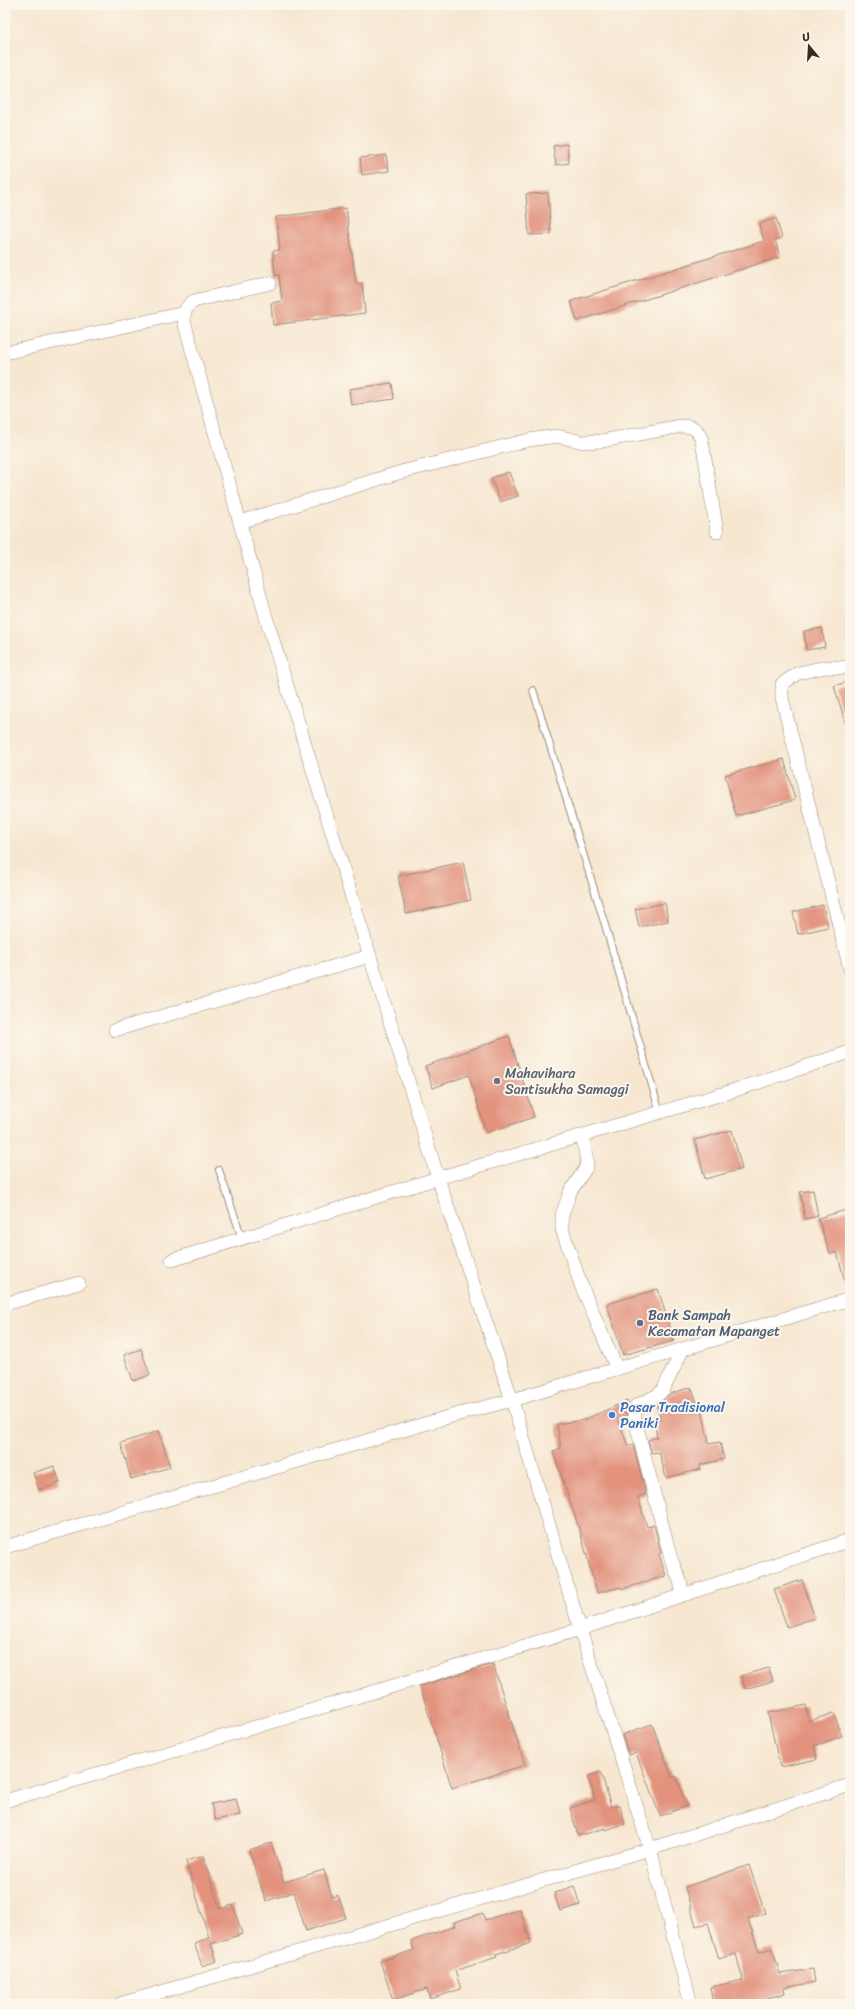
<svg xmlns="http://www.w3.org/2000/svg" width="855" height="2009" font-family="Sriracha,sans-serif">
<rect width="100%" height="100%" fill="#fbf7ec"/>
<filter id="ink" filterUnits="userSpaceOnUse"><feTurbulence type="fractalNoise" baseFrequency=".025" numOctaves="2"/><feDisplacementMap in="SourceGraphic" scale="8" xChannelSelector="R" yChannelSelector="G"/><feConvolveMatrix kernelMatrix="1 2 1 2 8 2 1 2 1" color-interpolation-filters="sRGB"/></filter>
<filter id="wash" filterUnits="userSpaceOnUse"><feTurbulence type="fractalNoise" baseFrequency=".012" numOctaves="4" result="noise"/><feDisplacementMap in="SourceGraphic" scale="16" xChannelSelector="R" yChannelSelector="G"/><feGaussianBlur stdDeviation="0.9" result="paint"/><feColorMatrix in="noise" values="0 0 0 0 0 0 0 0 0 0 0 0 0 0 0 0 0 1.4 0 .05"/><feComposite in="paint" operator="in"/></filter>
<g filter="url(#wash)">
<rect width="100%" height="100%" fill="#f7e7d1"/>
<g id="blocks">
<g fill="#e2927d">
<polygon points="567,144 569,163 556,165 553,146"/>
<polygon points="386,155 389,171 362,175 360,158"/>
<polygon points="548,193 551,234 529,235 526,194"/>
<polygon points="346,208 356,284 362,283 365,313 273,325 271,303 282,301 279,275 275,276 273,251 280,250 276,217"/>
<polygon points="776,218 782,238 775,240 780,257 577,321 571,301 764,241 759,224"/>
<polygon points="392,383 394,399 351,405 349,389"/>
<polygon points="509,472 518,496 500,502 491,478"/>
<polygon points="822,628 825,647 806,650 804,631"/>
<polygon points="850,681 850,727 847,727 834,686"/>
<polygon points="784,759 795,800 736,816 725,775"/>
<polygon points="463,862 471,900 406,914 398,876"/>
<polygon points="665,903 668,921 639,927 635,909"/>
<polygon points="823,905 828,927 798,934 793,912"/>
<polygon points="509,1036 534,1117 486,1133 469,1075 433,1088 425,1066"/>
<polygon points="732,1130 742,1169 705,1179 695,1140"/>
<polygon points="813,1190 818,1216 805,1219 800,1192"/>
<polygon points="850,1209 850,1285 846,1286 837,1252 830,1254 818,1218"/>
<polygon points="658,1289 674,1341 623,1355 607,1304"/>
<polygon points="141,1349 150,1375 133,1381 124,1355"/>
<polygon points="691,1387 700,1410 702,1409 709,1444 720,1442 724,1459 700,1465 701,1469 666,1478 659,1452 652,1453 648,1440 657,1437 654,1421 661,1419 656,1405 670,1394"/>
<polygon points="627,1401 628,1404 626,1416 618,1420 628,1446 633,1445 646,1494 638,1497 647,1527 654,1525 661,1553 659,1554 666,1576 622,1589 621,1587 597,1593 580,1531 553,1451 561,1448 557,1424 583,1420"/>
<polygon points="159,1431 170,1467 131,1479 121,1443"/>
<polygon points="54,1466 60,1483 39,1490 33,1473"/>
<polygon points="802,1580 815,1618 787,1627 774,1589"/>
<polygon points="493,1664 525,1765 452,1788 420,1686"/>
<polygon points="769,1668 773,1681 745,1689 741,1676"/>
<polygon points="806,1705 809,1721 834,1713 842,1736 814,1746 817,1759 780,1767 768,1713"/>
<polygon points="652,1724 672,1777 676,1776 687,1806 660,1816 636,1753 629,1755 622,1735"/>
<polygon points="601,1772 611,1807 620,1805 625,1824 605,1830 605,1828 578,1836 570,1808 595,1800 588,1776"/>
<polygon points="236,1799 240,1815 215,1820 211,1804"/>
<polygon points="271,1843 284,1882 324,1870 332,1897 338,1895 346,1918 306,1931 294,1892 266,1901 249,1850"/>
<polygon points="203,1856 220,1909 233,1905 242,1934 211,1944 217,1961 202,1966 194,1943 209,1938 186,1861"/>
<polygon points="749,1865 765,1913 748,1919 759,1952 772,1948 780,1974 813,1969 815,1982 784,1988 785,1993 748,2004 713,2004 710,1987 743,1980 736,1954 719,1959 708,1923 696,1926 685,1887"/>
<polygon points="574,1886 580,1905 560,1911 554,1893"/>
<polygon points="520,1909 531,1943 496,1954 497,1957 455,1971 461,1989 430,1999 427,1989 393,2000 380,1961 414,1950 411,1941 455,1926 454,1922 483,1913 485,1920"/>
</g>
</g>
</g>
<g filter="url(#ink)">
<use href="#blocks" fill-opacity="0" stroke="#998878" stroke-width="1"/>
<g fill="none" stroke-linecap="round" stroke-linejoin="round">
<g stroke="#998878" stroke-width="8">
<g id="lane">
<polyline points="533,690 605,925 660,1113"/>
<polyline points="219,1170 242,1238"/>
</g>
</g>
<g stroke="#998878" stroke-width="14">
<g id="street">
<path d="M270 283 194 301C186 307 184 311 184 321L268 624 438 1178 512 1400 580 1629 650 1849 691 2004"/>
<polyline points="5,353 184,313"/>
<path d="M240 522 401 472 529 440 557 436 583 442 602 441 681 426C694 426 698 429 702 441L717 532"/>
<polyline points="850,668 826,667 798,673 782,684 782,698 850,969"/>
<polyline points="115,1030 370,956"/>
<polyline points="582,1136 587,1161 586,1168 570,1192 562,1215 562,1229 581,1285 617,1369"/>
<polyline points="172,1260 438,1178 726,1093 850,1052"/>
<polyline points="5,1304 79,1283"/>
<polyline points="683,1349 663,1390 658,1395 636,1406 634,1416 671,1559 680,1581 683,1595"/>
<polyline points="5,1547 448,1417 512,1400 850,1299"/>
<polyline points="5,1801 397,1685 580,1629 850,1540"/>
<polyline points="120,2004 650,1849 850,1785"/>
</g>
</g>
<use href="#lane" stroke="#fff" stroke-width="6"/>
<use href="#street" stroke="#fff" stroke-width="13"/>
</g>
</g>
<circle fill="#6b7280" stroke="#fbf7ec" stroke-width="1.5" cx="497" cy="1081" r="4"/>
<circle fill="#5c6f8a" stroke="#fbf7ec" stroke-width="1.5" cx="640" cy="1323" r="4"/>
<circle fill="#3f7fe0" stroke="#fbf7ec" stroke-width="1.5" cx="612" cy="1415" r="4"/>
<g text-anchor="middle" dominant-baseline="central" stroke-width="4" stroke-linejoin="round" paint-order="stroke">
<g font-size="14" fill="#5b616d" stroke="#fbf7ec" text-anchor="start">
<text x="505" y="1073">Mahavihara<tspan x="505" dy="16">Santisukha Samaggi</tspan></text>
</g>
<g font-size="14" fill="#4e5e75" stroke="#fbf7ec" text-anchor="start">
<text x="648" y="1315">Bank Sampah<tspan x="648" dy="16">Kecamatan Mapanget</tspan></text>
</g>
<g font-size="14" fill="#366cbe" stroke="#fbf7ec" text-anchor="start">
<text x="620" y="1407">Pasar Tradisional<tspan x="620" dy="16">Paniki</tspan></text>
</g>
</g>
<rect width="855" height="2009" fill="none" stroke="#fbf7ec" stroke-width="20"/>
<g transform="translate(809 46) rotate(342)" stroke="#fbf7ec" stroke-width="3" paint-order="stroke">
<path d="M0-3L7 15L0 10L-7 15Z" fill="#3b2a1e"/>
<text y="-6" font-size="11" font-weight="bold" text-anchor="middle" fill="#3b2a1e">U</text>
</g>
</svg>
